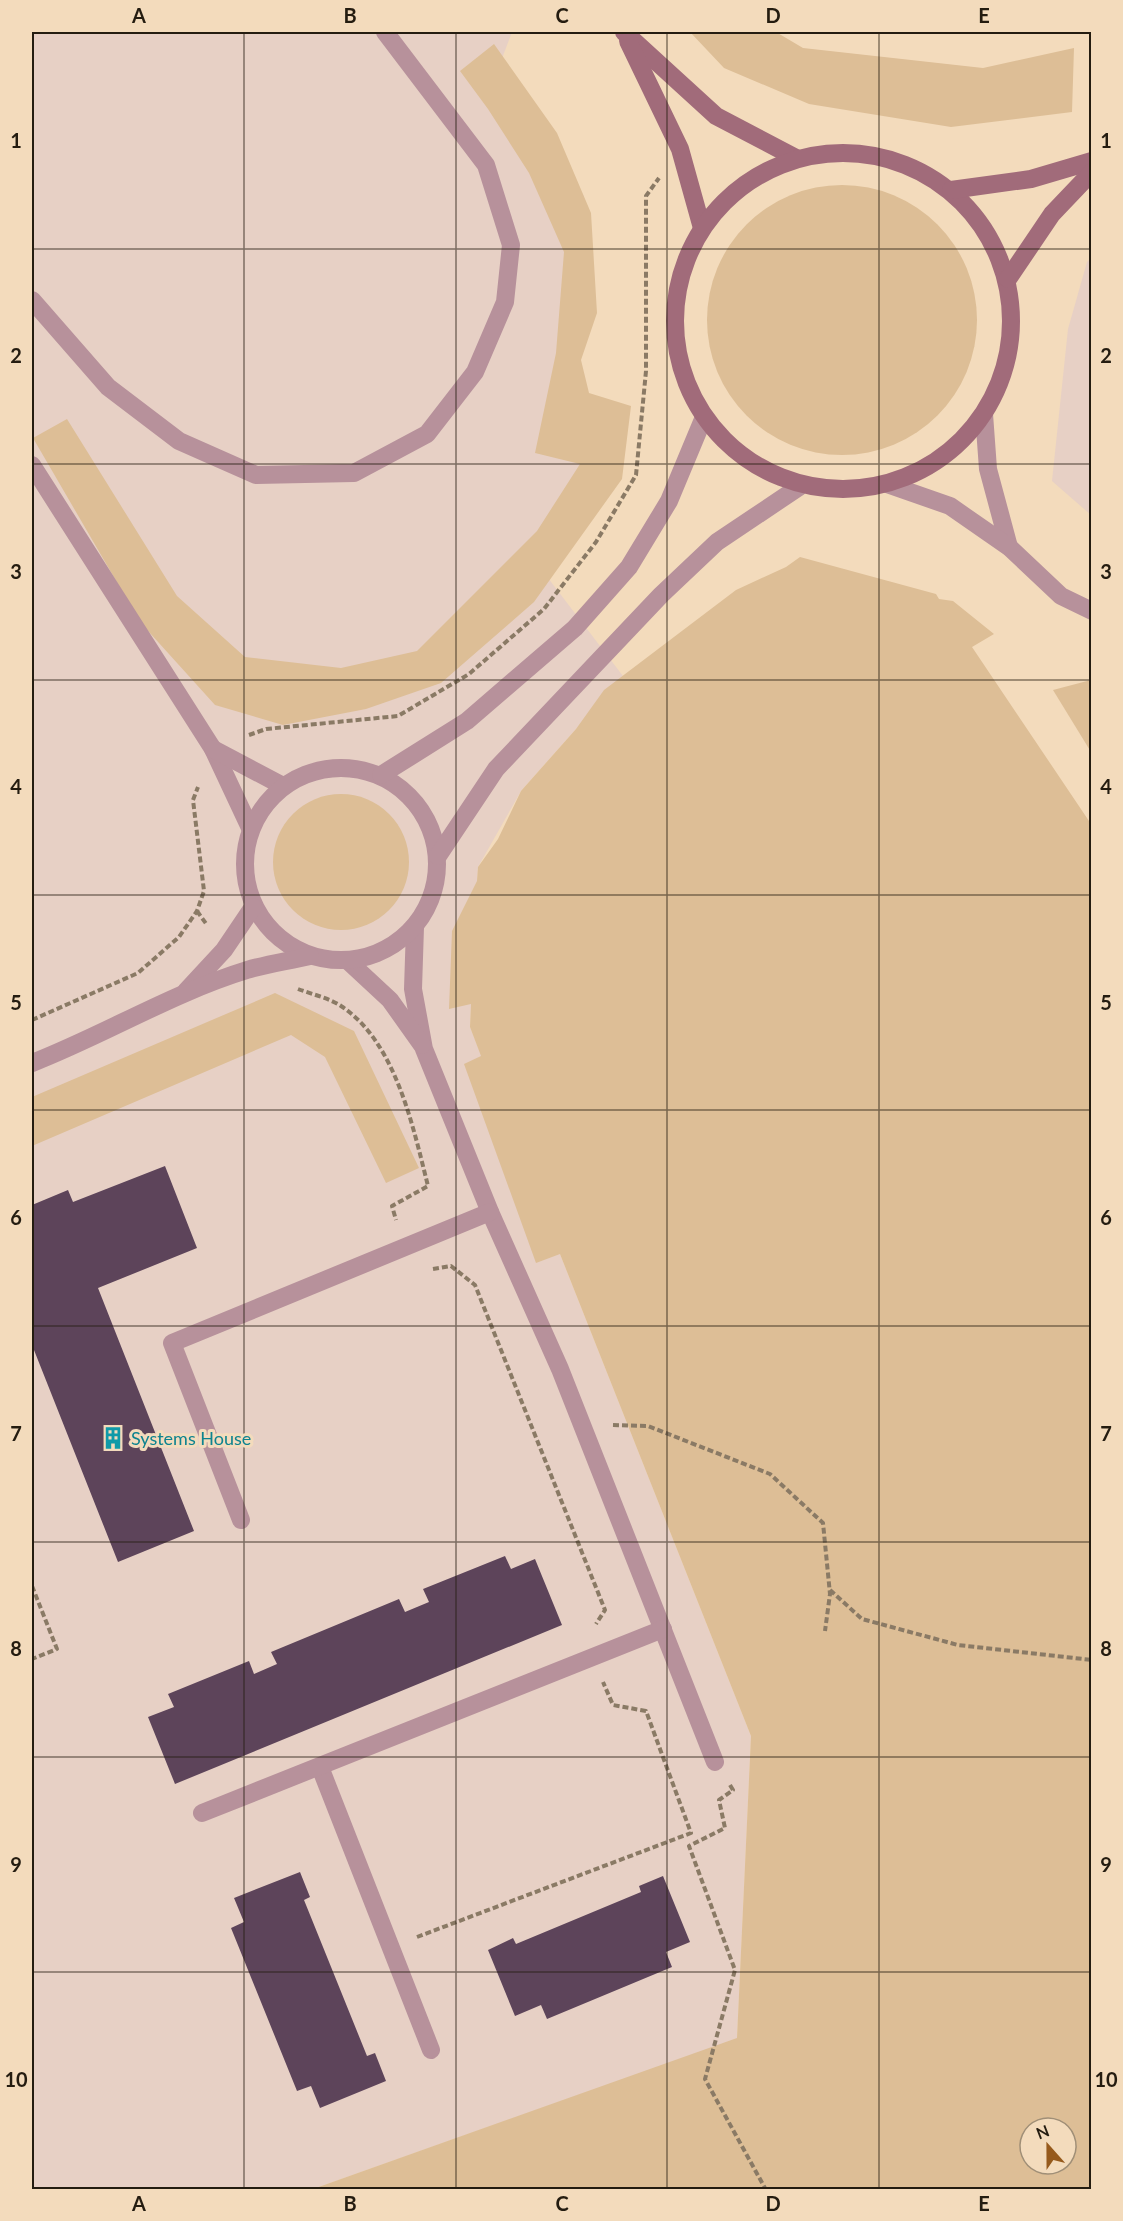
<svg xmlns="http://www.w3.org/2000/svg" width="1123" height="2221" font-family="Lato,sans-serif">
<rect width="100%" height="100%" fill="#f3dbbc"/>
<g fill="#e7d0c5">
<polygon points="32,32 512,32 495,77 584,196 575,416 603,458 535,561 623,676 521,791 478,867 470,1027 751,1736 737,2039 313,2189 32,2190"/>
<polygon points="1091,258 1091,515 1052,481 1068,329 1087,262"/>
</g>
<g fill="#ddbe96" fill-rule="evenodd">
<polygon points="690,32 776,32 803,48 983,68 1074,48 1072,112 951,127 809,104 724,68"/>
<polygon points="494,44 557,133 591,213 597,313 581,360 589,393 631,406 622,479 534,602 441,683 366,709 283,725 215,705 140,622 33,438 67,419 177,596 245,657 341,668 417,651 537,531 580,464 535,453 556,353 564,252 529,173 488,109 460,71"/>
<circle cx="842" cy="320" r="135"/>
<path d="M800 557 936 594 939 599 953 601 994 634 972 647 1091 824V2189H313L737 2038 751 1736 560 1254 536 1263 464 1064 481 1056 470 1027 471 1004 449 1009 452 931 477 881 478 867 498 839 521 791 576 729 604 690 736 590 786 567ZM1030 2128H1066V2164H1030Z"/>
<polygon points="1091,680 1092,680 1091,752 1053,690"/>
<circle cx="341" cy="862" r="68"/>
<polygon points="275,993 354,1031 419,1168 386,1183 325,1057 291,1035 32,1146 32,1097"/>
</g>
<g fill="#5d445a">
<polygon points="165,1166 197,1248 98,1288 194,1531 118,1562 32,1345 32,1205 68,1190 73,1202"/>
<polygon points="505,1556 511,1569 535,1559 562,1625 175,1784 148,1717 174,1707 168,1694 249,1661 254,1674 277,1664 271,1652 399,1599 405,1612 429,1602 423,1589"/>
<polygon points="300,1872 310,1897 304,1900 367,2056 375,2053 386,2081 320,2108 311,2086 297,2091 231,1928 244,1922 234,1898"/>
<polygon points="663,1876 690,1942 666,1952 672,1967 547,2019 541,2005 515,2016 488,1950 513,1938 516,1944 641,1892 639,1886"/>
</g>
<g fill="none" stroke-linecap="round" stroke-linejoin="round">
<g stroke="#8a7a65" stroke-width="4" stroke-dasharray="6 3" stroke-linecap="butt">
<polyline points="249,735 266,729 398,716 469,674 544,609 596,542 636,475 646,371 646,196 659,178"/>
<polyline points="197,911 207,925"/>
<path d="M298 989C311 994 329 998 341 1006 396 1042 413 1127 428 1186L392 1206 396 1220"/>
<polyline points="32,1020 138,973 179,937 197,911 204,891 193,800 198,787"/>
<polyline points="433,1269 451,1266 475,1285 605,1610 596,1624"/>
<polyline points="613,1425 648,1426 770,1474 823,1523 830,1594 825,1631"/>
<polyline points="32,1586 57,1649 32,1659"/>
<polyline points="830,1590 862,1619 958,1645 1092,1660"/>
<polyline points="730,1785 733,1790 719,1800 725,1828 689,1846 735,1970 705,2079 766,2190"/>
<polyline points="417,1937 691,1833 646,1711 613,1705 603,1682"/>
</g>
<g stroke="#b7919b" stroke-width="18">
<polyline points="32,300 108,387 179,441 256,475 354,473 427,434 475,372 505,302 511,245 486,165 385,32"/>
<polyline points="984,414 988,469 1009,547"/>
<polyline points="32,465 213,749 250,828"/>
<polyline points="887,484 950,506 1009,547 1061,596 1092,611"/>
<polyline points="213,749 283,786"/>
<polyline points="415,927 413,989 424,1049 490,1212 560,1369 715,1762"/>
<polyline points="348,961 390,1000 422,1045"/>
<polyline points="241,1520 172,1343 490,1212"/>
<polyline points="320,1767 431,2050"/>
<polyline points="202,1813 663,1629"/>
</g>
<g stroke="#b7919b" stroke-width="18">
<circle cx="341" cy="864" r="96"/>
<polyline points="381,775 467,721 575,628 629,567 669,501 704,417"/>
<polyline points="438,856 496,769 661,595 717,542 799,487"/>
<polyline points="186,991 224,950 253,907"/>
<path d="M32 1063C104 1035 172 993 247 970 267 964 289 961 310 956"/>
</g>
<g stroke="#a16b7a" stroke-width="18">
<polyline points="624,32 716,116 796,158"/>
<polyline points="628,41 680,149 702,228"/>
<circle cx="843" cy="321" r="168"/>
<polyline points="951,190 1031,179 1092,161"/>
<polyline points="1008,279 1052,214 1092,172"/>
</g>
</g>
<path fill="none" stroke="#241c10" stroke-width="1.5" stroke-opacity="0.55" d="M244 32V2190M456 32V2190M667 32V2190M879 32V2190M32 249H1092M32 464H1092M32 680H1092M32 895H1092M32 1110H1092M32 1326H1092M32 1542H1092M32 1757H1092M32 1972H1092"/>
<defs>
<g id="building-bare" transform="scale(1.8)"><path d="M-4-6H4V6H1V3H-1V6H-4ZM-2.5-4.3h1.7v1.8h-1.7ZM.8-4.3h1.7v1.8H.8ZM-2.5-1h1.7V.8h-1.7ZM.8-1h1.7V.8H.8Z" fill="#0f9aa8" stroke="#f3dbbc" stroke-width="2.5" paint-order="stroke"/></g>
</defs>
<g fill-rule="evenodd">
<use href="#building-bare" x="113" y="1438"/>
</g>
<g text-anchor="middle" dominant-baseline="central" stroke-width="6" stroke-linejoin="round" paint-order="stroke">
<g font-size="18" fill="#0d838f" stroke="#f3dbbc" text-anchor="start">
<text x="131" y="1438">Systems House</text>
</g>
</g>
<rect width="1123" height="2221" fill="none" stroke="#f3dbbc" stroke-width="66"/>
<g transform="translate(1048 2146) rotate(339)"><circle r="28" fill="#f3dbbc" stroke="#a08f77" stroke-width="1.5"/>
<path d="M0-4.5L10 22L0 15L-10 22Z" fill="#965a1c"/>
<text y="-9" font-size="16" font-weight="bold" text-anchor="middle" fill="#241c10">N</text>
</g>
<rect x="33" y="33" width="1057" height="2155" fill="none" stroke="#241c10" stroke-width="2"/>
<g font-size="20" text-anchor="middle" font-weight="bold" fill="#241c10">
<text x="139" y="23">A</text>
<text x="350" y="23">B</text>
<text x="562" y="23">C</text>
<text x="773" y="23">D</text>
<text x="984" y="23">E</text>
<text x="16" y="148">1</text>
<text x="1106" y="148">1</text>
<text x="16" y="363">2</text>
<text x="1106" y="363">2</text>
<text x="16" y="579">3</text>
<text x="1106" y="579">3</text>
<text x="16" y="794">4</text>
<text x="1106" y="794">4</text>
<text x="16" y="1010">5</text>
<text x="1106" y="1010">5</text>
<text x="16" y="1225">6</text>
<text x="1106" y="1225">6</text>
<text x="16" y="1441">7</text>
<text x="1106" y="1441">7</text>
<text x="16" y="1656">8</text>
<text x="1106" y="1656">8</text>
<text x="16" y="1872">9</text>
<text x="1106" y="1872">9</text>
<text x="16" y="2087">10</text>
<text x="1106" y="2087">10</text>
<text x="139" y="2211">A</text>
<text x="350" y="2211">B</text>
<text x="562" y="2211">C</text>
<text x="773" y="2211">D</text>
<text x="984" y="2211">E</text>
</g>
</svg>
